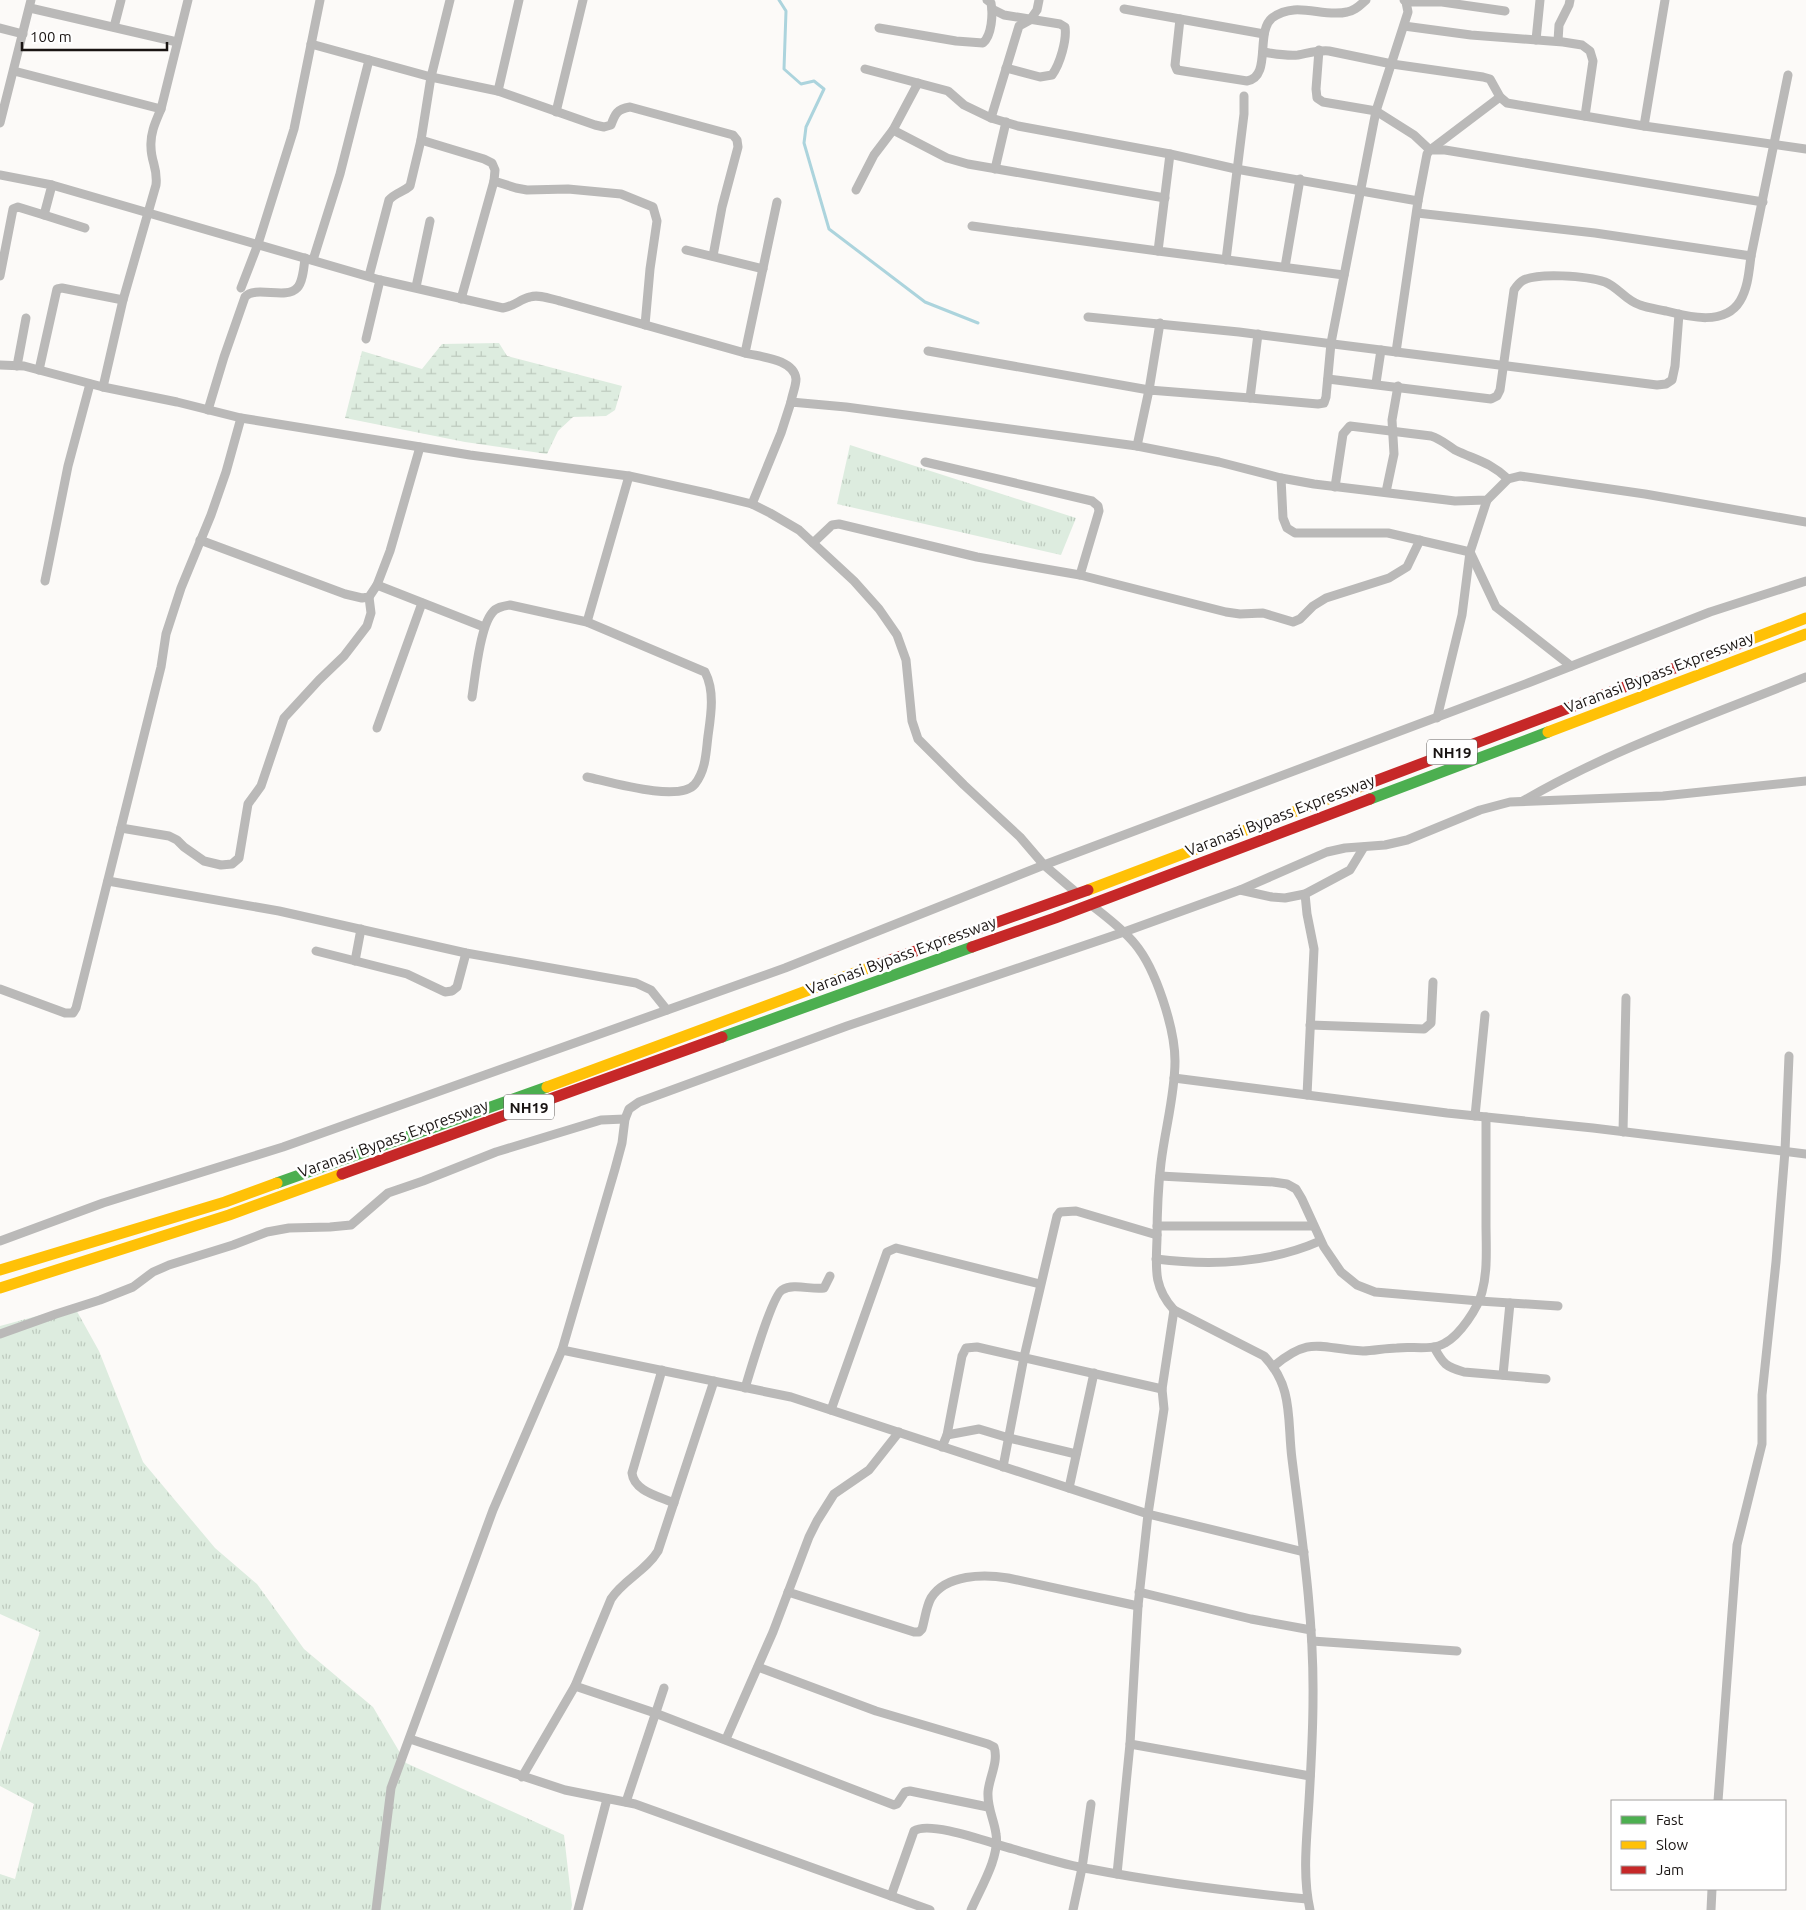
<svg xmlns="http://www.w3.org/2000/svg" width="1806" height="1910" font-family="Ubuntu,sans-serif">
<defs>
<pattern id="grass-tufts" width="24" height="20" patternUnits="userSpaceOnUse" patternTransform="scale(1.25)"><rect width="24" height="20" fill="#ddecdf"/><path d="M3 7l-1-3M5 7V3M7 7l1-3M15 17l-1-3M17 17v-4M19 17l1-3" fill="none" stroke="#bdcabe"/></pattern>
<pattern id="wetland-marsh" width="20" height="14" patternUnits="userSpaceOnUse" patternTransform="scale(1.25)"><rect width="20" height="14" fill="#ddecdf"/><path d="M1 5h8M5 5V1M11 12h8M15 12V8" fill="none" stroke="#bdcabe"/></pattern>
</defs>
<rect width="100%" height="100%" fill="#fcfaf8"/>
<g fill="url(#grass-tufts)">
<polygon points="850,445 1076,518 1061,555 837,504"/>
<polygon points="74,1306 99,1351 143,1462 215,1548 257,1584 304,1649 373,1707 406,1763 564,1835 572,1905 571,1910 0,1910 0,1874 15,1879 34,1804 0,1786 0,1752 40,1632 0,1614 0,1326"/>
</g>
<polygon fill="url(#wetland-marsh)" points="499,343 507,356 622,386 615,410 606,416 573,417 558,431 547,454 465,442 345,418 362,351 422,369 442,344"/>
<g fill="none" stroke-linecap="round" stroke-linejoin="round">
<polyline stroke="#acd4dd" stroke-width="3" points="779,0 786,11 784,69 801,84 814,81 824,89 806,127 804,143 829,229 925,302 978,323"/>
<g stroke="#bab9b8" stroke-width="9">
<polyline points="1406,2 1442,2 1505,11"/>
<polyline points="30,8 177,42"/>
<path d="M992 9 1004 15 1060 24 1065 27C1067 40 1060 64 1052 75L1040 77 1006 68"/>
<polyline points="1124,9 1264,34"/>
<path d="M1180 19 1175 65 1177 70 1247 81C1272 77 1255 32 1272 18 1296 0 1322 18 1347 12 1355 11 1360 5 1366 0"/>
<polyline points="1404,26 1471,35 1563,42 1582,45 1590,51 1593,61 1585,116"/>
<polyline points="114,27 121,0"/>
<polyline points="0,28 23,34"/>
<path d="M879 28 956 41 983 43C992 35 993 14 991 3L987 0"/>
<polyline points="1536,40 1540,0"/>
<polyline points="1558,41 1559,25 1569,5 1570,0"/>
<polyline points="311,44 431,77 450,0"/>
<polyline points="1319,50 1316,89 1317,98 1323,102 1376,111 1414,135 1430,150 1500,97"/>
<path d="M1263 52C1275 54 1286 56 1298 55 1309 53 1318 50 1329 51L1392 64 1483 77 1490 79 1500 97 1507 103 1644 126 1806 149"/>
<polyline points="865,69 948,91 964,105 991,118 1018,126 1170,154 1236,169 1418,201"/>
<polyline points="14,71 161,109 188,0"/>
<path d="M498 91 595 125 604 127 611 125C615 114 617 109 630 107L733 135 737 140 738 147 722 207 713 256"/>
<polyline points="556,112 583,0"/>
<polyline points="991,118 1019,26 1030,20 1037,10 1039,0"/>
<polyline points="0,123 31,0"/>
<polyline points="1644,126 1665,0"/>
<polyline points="893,130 947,158 968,164 1165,198"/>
<polyline points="421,140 484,159 492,163 495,170 494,181 516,188 527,190 568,189 621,194 653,207 657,221 650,269 645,325"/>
<polyline points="1170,154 1158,251 1344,275"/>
<polyline points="995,169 1006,122"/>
<polyline points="0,175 52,185 44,215 18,207 13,209 0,276"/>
<path d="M52 185 380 280 503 308C515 306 520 299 530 297 539 294 551 299 560 301L745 353"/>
<polyline points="856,190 874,155 893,130 918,83"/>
<path d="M777 202 745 353C760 357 794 359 796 379 796 386 792 395 791 402"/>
<polyline points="1417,213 1595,233 1751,256 1788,75"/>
<polyline points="44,215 85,228"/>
<polyline points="972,226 1158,251"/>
<polyline points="686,250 763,269"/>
<polyline points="313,260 340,174 369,60"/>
<polyline points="1226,260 1244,114 1244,96"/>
<polyline points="1285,267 1300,179"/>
<path d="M369 276 389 200C395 193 403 192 410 186L421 140 431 77 498 91 519 0"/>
<polyline points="416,287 430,221"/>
<polyline points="241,288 258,244 294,129 320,0"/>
<polyline points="461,299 494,181"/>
<polyline points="1088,317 1239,332 1657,385 1666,384 1672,380 1675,366 1679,314"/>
<polyline points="366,339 380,280"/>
<polyline points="928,351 1149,390 1160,323"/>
<polyline points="1396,352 1418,201 1427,154 1430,150 1445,150 1763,202"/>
<polyline points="0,365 24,366 103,387 177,402 241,418 470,455 629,476 711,494 752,504 770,513 799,530 854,581 879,609 897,635 906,660 912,721 918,739 964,785 1020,837 1044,865 1078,894"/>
<polyline points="17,366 26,318"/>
<polyline points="39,370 57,289 62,288 123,300"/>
<path d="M1328 379 1491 399 1497 396 1500 390 1514 290C1516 287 1519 283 1522 281 1536 272 1588 276 1605 282 1618 287 1626 301 1640 305 1648 308 1657 309 1666 311 1689 317 1725 326 1740 301 1748 288 1749 271 1751 256"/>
<polyline points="1376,383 1381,350"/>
<path d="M103 387 123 300 156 185C158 168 151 162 151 147 150 133 156 121 161 109"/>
<polyline points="1250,398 1318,404 1324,403 1326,397 1331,343 1376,111 1408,12 1406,2 1404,0"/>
<path d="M208 410 224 357 245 297C255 285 286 300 297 288 303 282 304 266 305 258"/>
<polyline points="1137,446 1219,462 1281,478 1314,484 1455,501 1487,500 1508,479 1520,476 1645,494 1806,522"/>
<polyline points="925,462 1092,501 1098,506 1099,511 1080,575"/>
<polyline points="1281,478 1283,518 1287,528 1295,533 1388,533 1470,552 1496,607 1571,666"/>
<path d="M1335 487 1343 434 1350 426 1431 436C1441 439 1447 445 1455 450 1476 460 1490 462 1508 479"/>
<polyline points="1386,492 1394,454 1392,420 1398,386"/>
<polyline points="752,504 781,433 791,402 846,407 1137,446 1149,390 1250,398 1258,334"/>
<polyline points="200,540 345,594 362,598 369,597 377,585 390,551 420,447"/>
<polyline points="813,543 832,525 839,524 977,557 1080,575 1226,612 1240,614 1263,613 1293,622 1300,619 1313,606 1326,598 1389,578 1407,567 1420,540"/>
<polyline points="45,581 68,466 90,384"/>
<polyline points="377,585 484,627"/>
<polyline points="587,622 629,476"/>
<path d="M472 697C475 678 480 627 492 613 496 607 504 606 510 605L587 622 705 672C715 691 711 715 708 736 706 752 706 770 695 784 680 803 610 782 587 777"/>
<polyline points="1437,718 1462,615 1470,552 1487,500"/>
<polyline points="377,728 422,603"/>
<path d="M1523 801C1610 750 1712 715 1806 677"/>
<polyline points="121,828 169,836 177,840 184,847 204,861 221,865 232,864 239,858 248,804 261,786 284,718 319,680 344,656 367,626 371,613 369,597"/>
<polyline points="108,881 279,911 466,953 636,983 651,990 667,1010"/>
<polyline points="1240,890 1272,897 1285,898 1305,894 1350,870 1364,847"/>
<polyline points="1305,894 1307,914 1314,949 1307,1095"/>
<path d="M1090 904C1105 916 1122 928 1135 944 1156 969 1175 1029 1175 1061 1175 1095 1165 1129 1161 1163 1158 1188 1157 1213 1157 1239 1156 1268 1153 1287 1174 1310L1264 1356C1294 1387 1287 1420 1292 1459 1302 1539 1314 1618 1313 1699 1313 1733 1311 1767 1309 1801 1307 1837 1302 1874 1310 1910"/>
<polyline points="316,951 407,974 445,992 452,991 457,987 466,953"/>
<polyline points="355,961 361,929"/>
<polyline points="0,989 65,1013 73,1013 76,1008 161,667 166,634 181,588 211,515 226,472 241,418"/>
<polyline points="1310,1025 1424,1029 1431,1023 1433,982"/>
<polyline points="1174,1078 1447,1113 1593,1128 1806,1154"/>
<polyline points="1475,1116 1485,1015"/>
<polyline points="1623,1132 1626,998"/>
<polyline points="1160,1176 1273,1182 1287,1184 1296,1189 1302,1199 1324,1247 1341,1272 1357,1285 1375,1292 1479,1301 1558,1306"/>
<polyline points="1157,1226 1313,1226"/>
<polyline points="0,1241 103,1203 283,1147 785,968 1044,865 1528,683 1710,612 1806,581"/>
<path d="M1156 1259C1212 1266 1268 1264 1320 1241"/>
<polyline points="0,1334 56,1314 100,1300 133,1287 153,1272 169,1265 233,1245 267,1232 289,1228 330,1227 351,1225 388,1193 423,1181 496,1152 601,1120 625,1119"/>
<path d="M1434 1347C1443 1364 1446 1367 1464 1372L1546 1379"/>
<path d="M1274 1366C1311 1335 1320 1349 1363 1351 1374 1351 1385 1348 1397 1348 1412 1346 1432 1351 1445 1343 1460 1335 1478 1308 1482 1292 1488 1270 1486 1246 1486 1223 1486 1188 1486 1152 1486 1117"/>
<path d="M662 1370 632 1473C634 1491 658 1496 674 1503"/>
<polyline points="1503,1375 1510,1303"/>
<path d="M745 1388C750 1372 772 1296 782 1290 794 1283 811 1290 824 1288L830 1276"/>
<polyline points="831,1410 887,1252 896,1248 1040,1284"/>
<polyline points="947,1435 979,1429 1009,1438 1076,1454"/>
<polyline points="942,1447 947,1435 962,1356 966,1348 977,1347 1162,1389 1174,1310"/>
<polyline points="1003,1467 1024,1357 1057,1216 1060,1212 1076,1211 1157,1235"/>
<polyline points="1069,1488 1094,1373"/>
<polyline points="1304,1552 1148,1514 791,1397 562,1350 615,1169 622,1143 625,1119 629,1109 639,1102 847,1026 1124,932 1240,890 1327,852 1345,848 1385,845 1407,840 1480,810 1510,802 1663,796 1806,781"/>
<path d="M788 1592 914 1632H919L922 1629C925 1619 926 1607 931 1598 946 1574 984 1574 1008 1578L1138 1606"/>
<polyline points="1139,1592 1251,1619 1311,1630"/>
<polyline points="1312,1641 1457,1651"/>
<path d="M758 1667 876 1711 988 1744 994 1747C999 1761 989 1778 988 1792 987 1808 994 1819 996 1834 1000 1857 980 1889 971 1910"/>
<polyline points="575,1686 655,1713 894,1805 897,1804 905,1792 910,1791 988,1807"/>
<polyline points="410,1739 565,1790 635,1804 930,1910"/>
<polyline points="726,1739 773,1632 809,1537 817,1521 834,1494 869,1470 899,1432"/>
<polyline points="1130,1744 1310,1776"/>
<path d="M522 1777 575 1686 611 1599C623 1580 646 1571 658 1551L714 1381"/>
<polyline points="1718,1801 1737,1545 1762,1444 1762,1395 1776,1262 1785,1151 1789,1056"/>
<polyline points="626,1802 664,1688"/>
<polyline points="1117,1874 1130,1744 1138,1606 1148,1514 1164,1409 1162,1389"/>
<path d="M891 1896 914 1831C930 1820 993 1844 1013 1849 1038 1856 1064 1865 1090 1869 1162 1883 1235 1892 1307 1899"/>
<polyline points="376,1910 391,1788 493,1510 562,1350"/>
<polyline points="578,1910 607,1799"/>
<polyline points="1073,1910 1082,1868 1091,1804"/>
<polyline points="1711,1910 1712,1889"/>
</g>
<g stroke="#4caf50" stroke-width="11">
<polyline points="1370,799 1548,732"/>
<polyline points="722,1037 972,947"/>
<polyline points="277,1183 547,1087"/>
</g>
<g stroke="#ffc107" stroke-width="11">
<polyline points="1741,643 1806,618"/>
<polyline points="1548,732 1806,634"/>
<polyline points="1088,890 1362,786"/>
<polyline points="547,1087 879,964"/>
<polyline points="0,1270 225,1202 277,1183"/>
<polyline points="0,1288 229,1215 342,1174"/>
</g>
<g stroke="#c62828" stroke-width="11">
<polyline points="1362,786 1741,643"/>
<polyline points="972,947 1055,918 1370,799"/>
<polyline points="879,964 1088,890"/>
<polyline points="342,1174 722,1037"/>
</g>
</g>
<g text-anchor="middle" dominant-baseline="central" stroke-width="5" stroke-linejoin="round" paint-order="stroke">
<g fill="#fff" stroke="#5e5a59" stroke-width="1">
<rect x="1427" y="739.5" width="50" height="25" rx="4"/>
<rect x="504" y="1094.5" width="50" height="25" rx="4"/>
</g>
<g font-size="15" font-weight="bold" fill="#191412">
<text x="1452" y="752">NH19</text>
<text x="529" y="1107">NH19</text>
</g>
<g font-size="16" fill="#191412" stroke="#fff">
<text transform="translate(1659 672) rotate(-21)">Varanasi Bypass Expressway</text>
<text transform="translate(1280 815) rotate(-21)">Varanasi Bypass Expressway</text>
<text transform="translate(901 955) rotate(-20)">Varanasi Bypass Expressway</text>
<text transform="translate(393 1138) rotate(-20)">Varanasi Bypass Expressway</text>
</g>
</g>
<rect x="1611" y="1800" width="175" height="90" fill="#ffffff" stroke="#a3a1a0"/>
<rect x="1621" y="1816" width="25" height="8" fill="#4caf50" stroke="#a3a1a0"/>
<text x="1656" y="1825" font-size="15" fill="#191412">Fast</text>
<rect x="1621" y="1841" width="25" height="8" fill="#ffc107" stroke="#a3a1a0"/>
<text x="1656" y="1850" font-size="15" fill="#191412">Slow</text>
<rect x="1621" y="1866" width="25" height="8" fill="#c62828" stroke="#a3a1a0"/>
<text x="1656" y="1875" font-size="15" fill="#191412">Jam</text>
<path d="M22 42v8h145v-8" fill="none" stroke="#191412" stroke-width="2.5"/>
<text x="30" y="42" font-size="15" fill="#191412" stroke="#ffffff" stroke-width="4" paint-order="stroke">100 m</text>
</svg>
